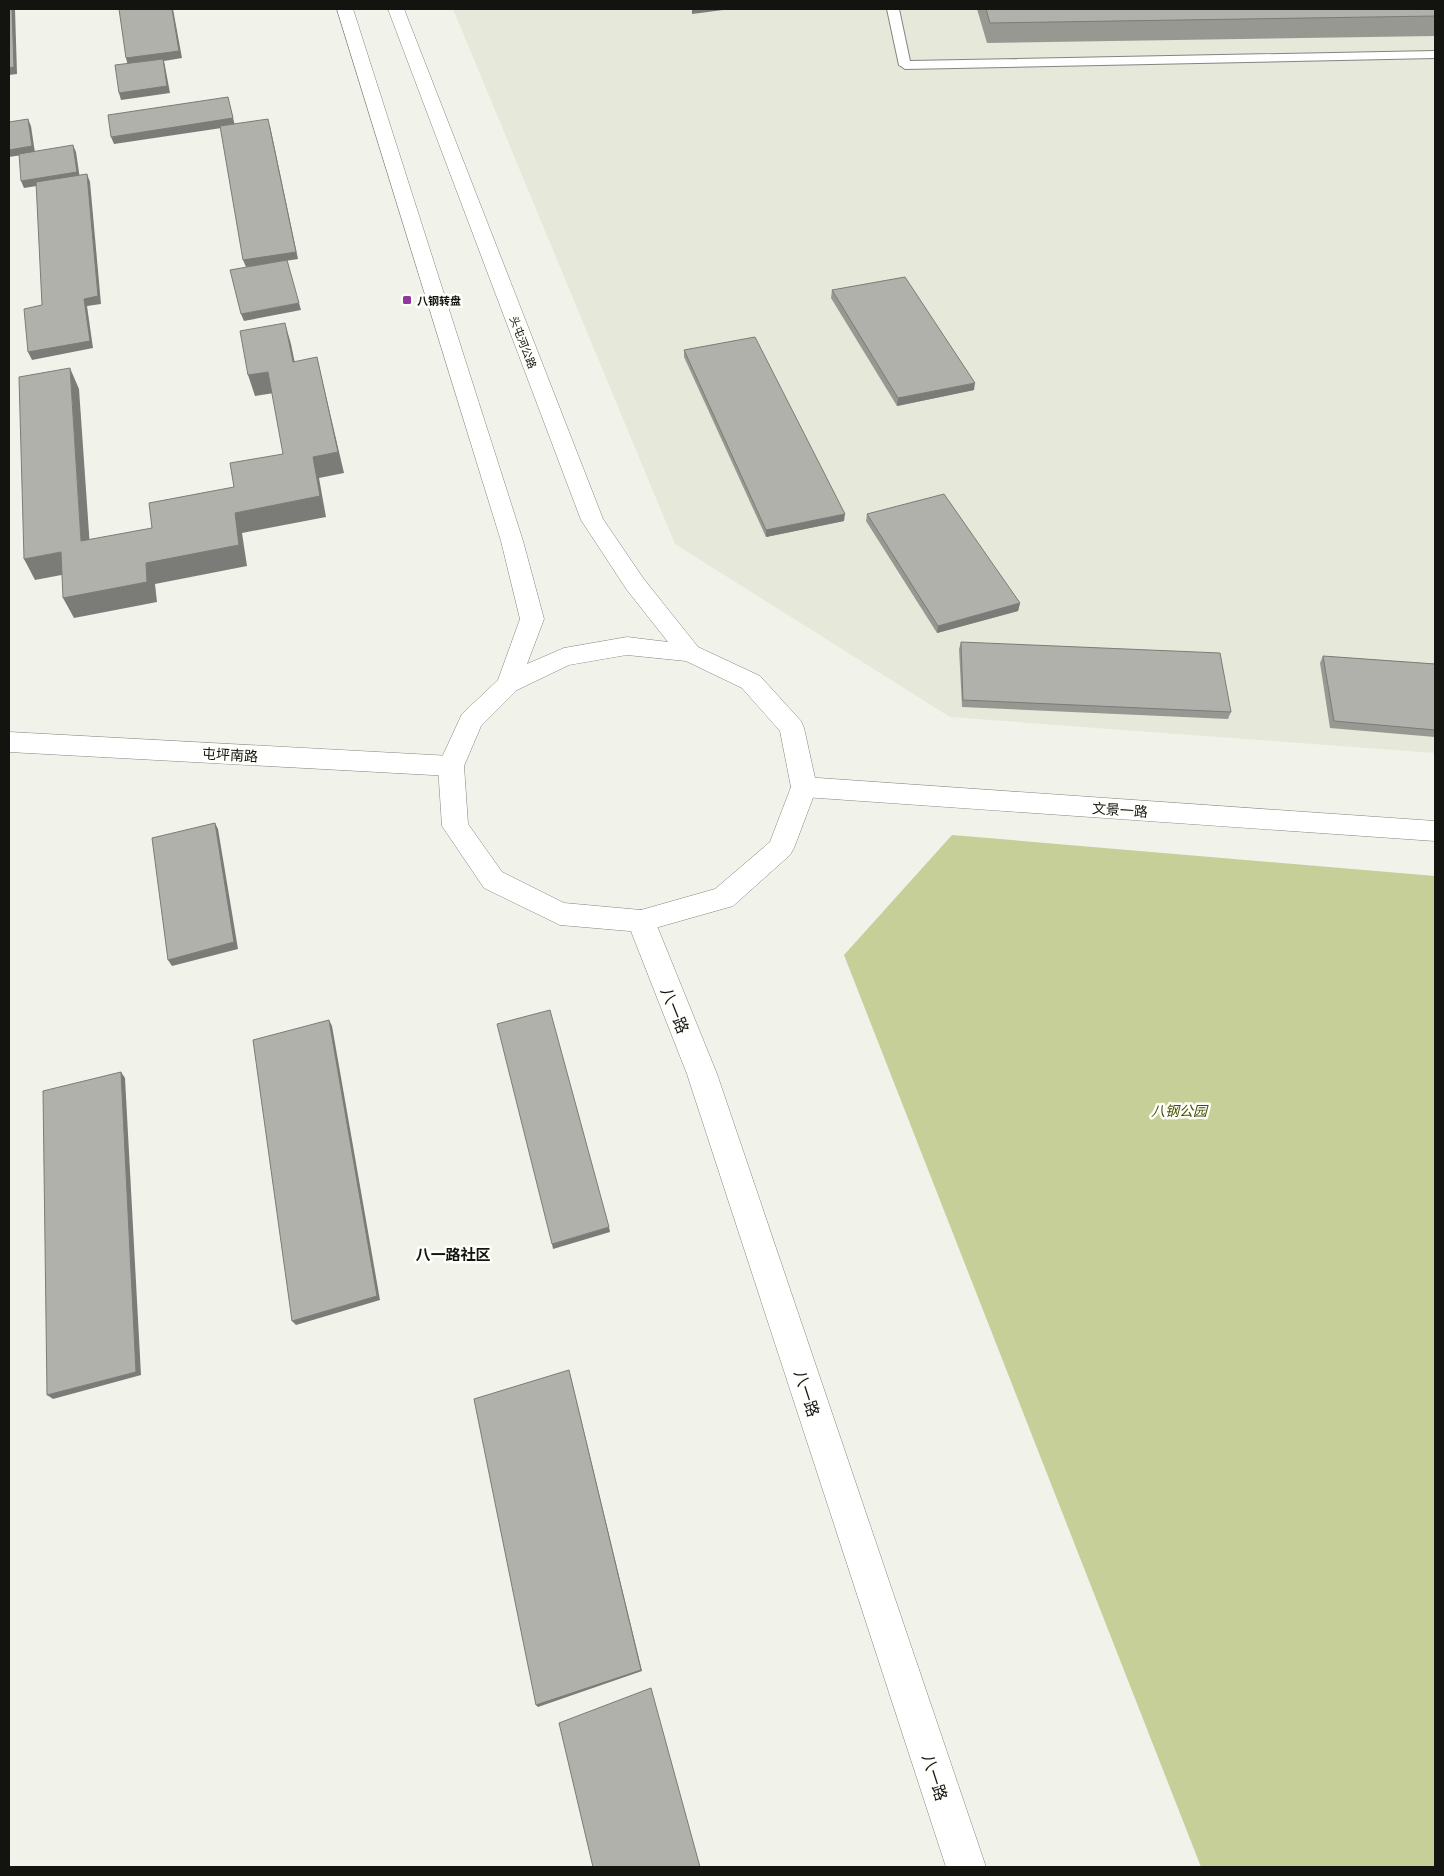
<svg xmlns="http://www.w3.org/2000/svg" width="1444" height="1876" font-family="Georgia,'Noto Sans SC',serif">
<rect width="100%" height="100%" fill="#f1f2ea"/>
<polygon fill="#e6e8d9" points="453,9 1435,9 1435,753 950,717 675,544"/>
<polygon fill="#c6cf98" points="952,835 1435,876 1435,1867 1201,1867 844,955"/>
<g fill="none" stroke-linecap="round" stroke-linejoin="round">
<g stroke="#84857e" stroke-width="2">
<polygon id="lane" points="887,9 899,9 910,61 1435,51 1435,58 905,69 899,65"/>
</g>
<g stroke="#84857e" stroke-width="1">
<polygon id="street" points="804,777 1435,821 1435,841 804,797 795,794 791,787 795,780"/>
</g>
<g stroke="#84857e" stroke-width="1">
<g id="secondary">
<polygon points="9,732 451,756 460,759 464,766 460,773 451,776 9,752"/>
<polygon points="641,910 651,913 655,921 717,1074 986,1867 946,1867 687,1074 627,921 631,913"/>
</g>
</g>
<g stroke="#84857e" stroke-width="1">
<path id="primary" d="M337 9H353L523 541 544 619 527 664 564 648 627 637 668 642 627 590 581 520 388 9H404L603 519 643 578 698 647 760 676 801 721 804 728 817 787 794 848 790 855 733 906 641 932 560 925 484 888 442 826 438 766 462 714 498 680 520 619 501 541ZM627 655 686 661 742 688 780 731 791 787 770 842 715 889 641 910 564 903 502 872 468 824 464 766 481 726 517 690 569 665Z"/>
</g>
<use href="#lane" fill="#fff" fill-rule="evenodd"/>
<use href="#street" fill="#fff" fill-rule="evenodd"/>
<use href="#secondary" fill="#fff" fill-rule="evenodd"/>
<use href="#primary" fill="#fff" fill-rule="evenodd"/>
</g>
<g fill="#979892">
<polygon points="977,9 1435,9 1435,36 987,43"/>
<polygon points="832,290 974,390 897,406 831,298"/>
<polygon points="684,350 844,521 766,537 684,357"/>
<polygon points="867,514 1020,603 1018,611 937,633 866,521"/>
<polygon points="961,642 1231,712 1228,719 962,707 959,649"/>
<polygon points="1323,656 1435,664 1435,737 1330,728 1320,663"/>
</g>
<g fill="#7b7c77">
<polygon points="12,9 15,9 17,74 9,75"/>
<polygon points="172,9 173,9 182,58 164,61 165,66 170,93 121,100 119,93 128,66 126,58"/>
<polygon points="692,9 731,9 692,14"/>
<polygon points="228,97 235,126 114,144 111,137"/>
<polygon points="28,119 31,126 35,153 9,157 9,150"/>
<polygon points="270,126 298,259 246,267 243,260"/>
<polygon points="73,145 76,152 80,179 24,188 21,181"/>
<polygon points="87,174 90,182 101,304 87,306 93,348 32,360 28,352 84,299"/>
<polygon points="299,303 301,310 244,321 241,314"/>
<polygon points="285,323 291,344 299,383 293,362"/>
<polygon points="317,357 322,379 344,473 319,478 326,517 242,533 247,566 155,584 157,602 74,618 63,598 146,563 235,513 313,457"/>
<polygon points="70,368 79,389 91,562 81,541"/>
<polygon points="268,372 274,393 255,396 248,375"/>
<polygon points="975,383 974,390 897,406 898,398"/>
<polygon points="845,514 844,521 766,537 766,530"/>
<polygon points="61,552 72,573 35,580 24,559"/>
<polygon points="1020,603 1018,611 937,633 938,626"/>
<polygon points="215,823 218,829 238,949 172,966 168,960"/>
<polygon points="329,1020 332,1026 380,1300 296,1325 292,1321"/>
<polygon points="121,1072 125,1078 141,1375 53,1399 47,1395"/>
<polygon points="609,1227 610,1232 553,1249 552,1244"/>
<polygon points="570,1374 642,1671 538,1707 536,1705"/>
</g>
<g fill="#b0b1aa" stroke="#7b7c77">
<polygon points="9,9 12,9 14,67 9,68"/>
<polygon points="119,9 172,9 179,51 126,58"/>
<polygon points="986,9 1435,9 1435,16 990,23"/>
<polygon points="163,59 167,86 119,93 115,65"/>
<polygon points="228,97 233,118 111,137 108,115"/>
<polygon points="28,119 32,146 9,150 9,122"/>
<polygon points="268,119 296,252 243,260 220,126"/>
<polygon points="73,145 77,172 21,181 19,154"/>
<polygon points="87,174 98,296 84,299 90,341 28,352 24,309 42,305 36,182"/>
<polygon points="287,260 299,303 241,314 230,270"/>
<polygon points="905,277 975,383 898,398 832,290"/>
<polygon points="285,323 293,362 317,357 338,452 313,457 320,496 235,513 239,545 146,563 147,582 63,598 61,552 24,559 19,377 70,368 81,541 152,528 149,503 234,487 230,463 283,454 268,372 248,375 240,331"/>
<polygon points="755,337 845,514 766,530 684,350"/>
<polygon points="944,494 1020,603 938,626 867,514"/>
<polygon points="961,642 1220,653 1231,712 963,700"/>
<polygon points="1323,656 1435,664 1435,730 1334,721"/>
<polygon points="215,823 234,942 168,960 152,838"/>
<polygon points="550,1010 609,1227 552,1244 497,1024"/>
<polygon points="329,1020 377,1296 292,1321 253,1040"/>
<polygon points="121,1072 136,1372 47,1395 43,1091"/>
<polygon points="569,1370 641,1670 536,1705 474,1399"/>
<polygon points="651,1688 700,1867 593,1867 559,1723"/>
</g>
<rect fill="#9237a1" stroke="#fefffa" stroke-width="2" x="402" y="295" width="10" height="10" rx="2.5"/>
<g text-anchor="middle" dominant-baseline="central" stroke-width="5" stroke-linejoin="round" paint-order="stroke">
<g font-size="11" font-weight="bold" fill="#131310" stroke="#fefffa" text-anchor="start">
<text x="417" y="300">八钢转盘</text>
</g>
<g font-size="11" fill="#131310" stroke="#fefffa">
<text transform="translate(524 342) rotate(69)">头屯河公路</text>
</g>
<g font-size="14" fill="#131310" stroke="#fefffa">
<text transform="translate(230 754) rotate(3)">屯坪南路</text>
<text transform="translate(1120 809) rotate(4)">文景一路</text>
</g>
<g font-size="14" font-style="italic" fill="#484f02" stroke="#fefffa">
<text x="1179" y="1110">八钢公园</text>
</g>
<g font-size="15" font-weight="bold" fill="#131310" stroke="#fefffa">
<text x="453" y="1253">八一路社区</text>
</g>
<g font-size="16" fill="#131310" stroke="#fefffa">
<text transform="translate(676 1010) rotate(68)">八一路</text>
<text transform="translate(808 1393) rotate(72)">八一路</text>
<text transform="translate(936 1777) rotate(72)">八一路</text>
</g>
</g>
<rect width="1444" height="1876" fill="none" stroke="#131310" stroke-width="20"/>
</svg>
